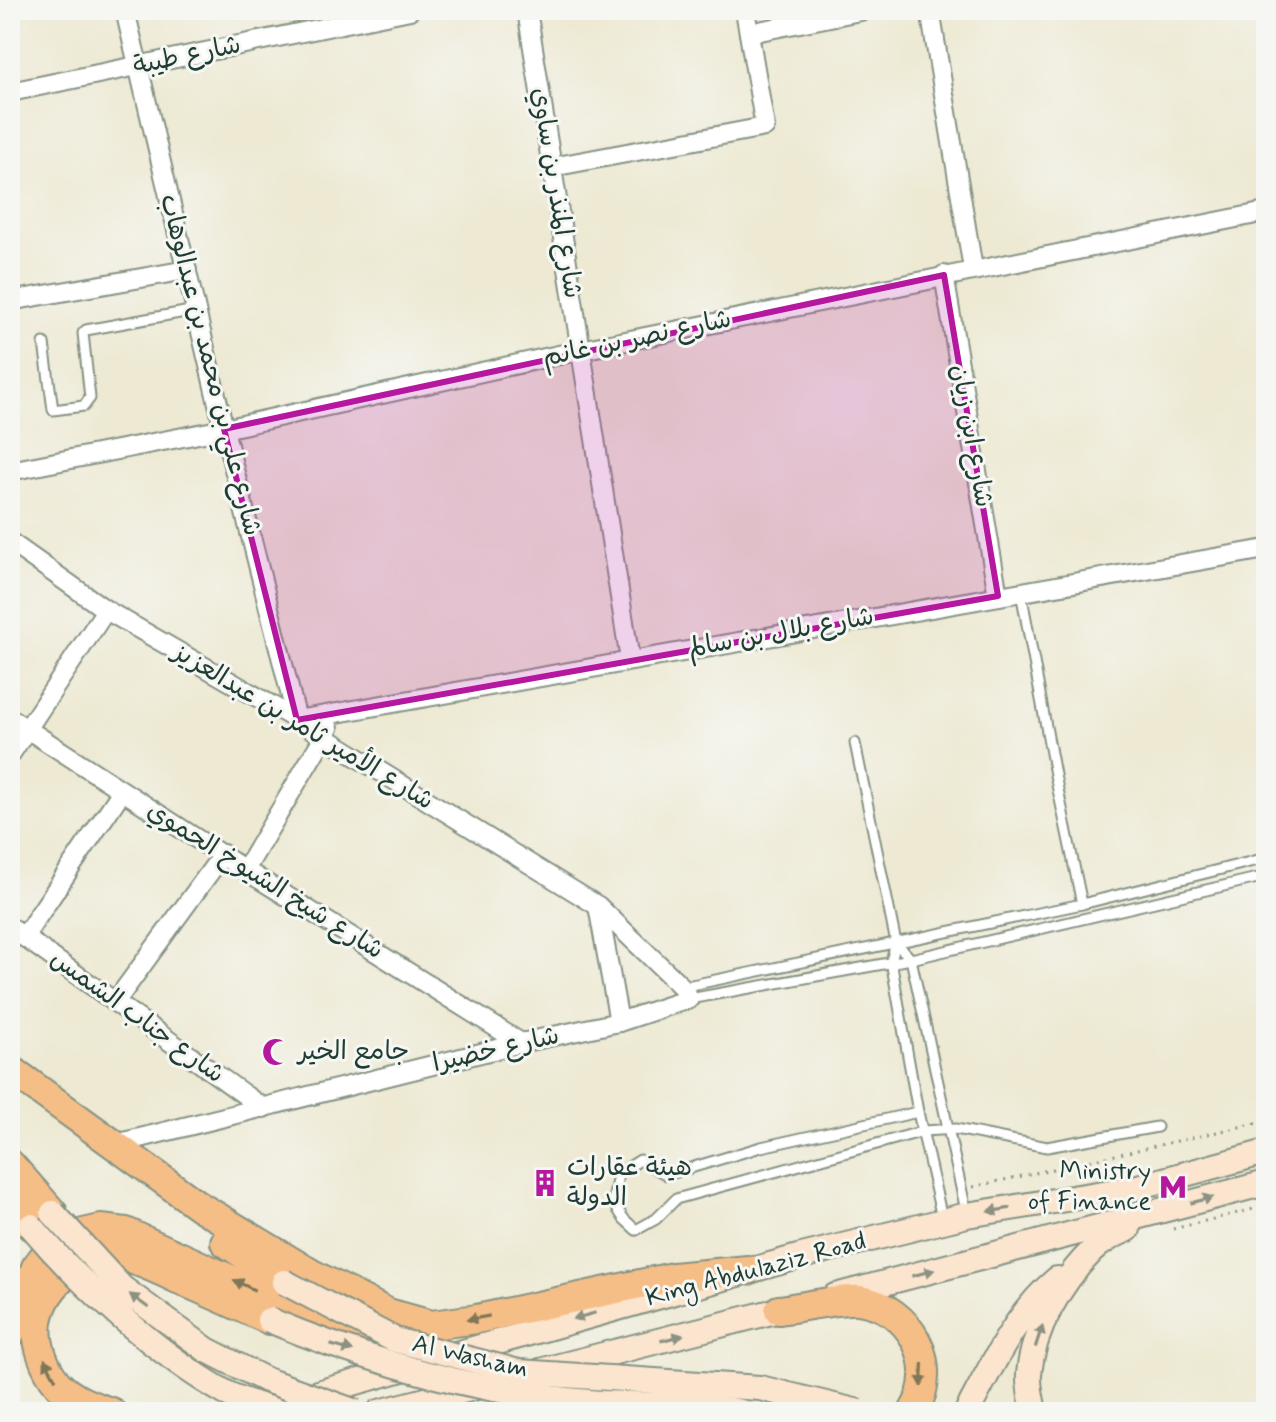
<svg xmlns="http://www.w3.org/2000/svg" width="1276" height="1422" font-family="Mynerve,'Playpen Sans Arabic',sans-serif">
<rect width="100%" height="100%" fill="#f6f6f2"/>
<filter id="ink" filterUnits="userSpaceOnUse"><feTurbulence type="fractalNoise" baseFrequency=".0125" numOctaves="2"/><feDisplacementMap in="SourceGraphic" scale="16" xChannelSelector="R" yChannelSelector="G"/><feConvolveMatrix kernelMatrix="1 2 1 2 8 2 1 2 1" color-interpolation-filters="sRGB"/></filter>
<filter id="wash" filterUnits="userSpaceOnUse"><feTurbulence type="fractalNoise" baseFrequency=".006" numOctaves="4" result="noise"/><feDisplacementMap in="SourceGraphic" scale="32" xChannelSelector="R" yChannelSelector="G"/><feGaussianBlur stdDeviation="1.8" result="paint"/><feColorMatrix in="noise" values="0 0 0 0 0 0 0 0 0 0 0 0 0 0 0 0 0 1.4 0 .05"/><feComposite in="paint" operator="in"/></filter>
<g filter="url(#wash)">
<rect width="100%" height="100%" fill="#ede9d3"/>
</g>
<g filter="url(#ink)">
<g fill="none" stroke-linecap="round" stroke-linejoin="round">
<g stroke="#869384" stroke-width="13">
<g id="lane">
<polyline points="44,343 53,410 84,406 90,398 83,333 86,330 196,310"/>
<polyline points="1021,592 1056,780 1082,904"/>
<polyline points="855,743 896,943 891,961 918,1112 942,1218"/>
<polyline points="896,943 911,959 967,1215"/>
<polyline points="682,987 1082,904 1266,858"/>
<polyline points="689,999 911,959 1266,876"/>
<polyline points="918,1112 761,1147 667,1175 640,1160 618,1174 613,1202 624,1219 636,1230 656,1219 676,1199 924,1131 956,1129 1047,1147 1157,1127"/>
<polyline points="1244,1412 1266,1407"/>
</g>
</g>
<g stroke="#869384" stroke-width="22">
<g id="street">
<polyline points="125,10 224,429 297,720 1266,549"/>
<polyline points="527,10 630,660"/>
<polyline points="930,10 973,269"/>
<polyline points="749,33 865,10"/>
<polyline points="10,92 410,10"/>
<polyline points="552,167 765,127 745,10"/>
<polyline points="944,275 998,596"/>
<polyline points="10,301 187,270"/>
<polyline points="10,471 224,429 581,350 1266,212"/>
<polyline points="10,542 106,610 297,720 598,906 682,987 689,999 619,1022 521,1043 116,1144"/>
<polyline points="10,718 245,870 521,1043"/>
<polyline points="10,755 106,610"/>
<polyline points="245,870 329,728"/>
<polyline points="598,906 619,1022"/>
<polyline points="10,927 263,1108"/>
<polyline points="24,937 122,791"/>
<polyline points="116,1001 223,854"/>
</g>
</g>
<g stroke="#869384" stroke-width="28">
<g id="secondary">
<polyline points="835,1296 1266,1183"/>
<polyline points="540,1371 795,1306"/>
<polyline points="254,1411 798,1257 967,1215 1134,1188 1266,1152"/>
<polyline points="379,1412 485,1385"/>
<path d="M967 1412C992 1365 1016 1313 1057 1279"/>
<path d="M1034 1412C1032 1400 1028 1386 1029 1374 1033 1330 1060 1283 1091 1252 1101 1241 1115 1235 1128 1229"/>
</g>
</g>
<g stroke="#869384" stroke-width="32">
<g id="primary">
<polyline points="10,1069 199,1206 312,1274 388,1313 431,1325 477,1319 673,1277 748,1270"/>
<polyline points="10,1164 53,1213"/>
<polyline points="10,1201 31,1226"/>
<polyline points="225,1242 284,1282"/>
<path d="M779 1310C797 1308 843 1298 859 1300 911 1307 942 1366 913 1412"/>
<polyline points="10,1334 36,1267 57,1239 101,1229 126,1232 329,1324 383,1337"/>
<path d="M111 1412C92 1406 72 1399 58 1384 44 1368 35 1342 38 1321 45 1283 85 1251 123 1257 142 1261 162 1272 180 1280 210 1293 239 1306 269 1320"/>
</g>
</g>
<g stroke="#869384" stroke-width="3" stroke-dasharray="2 6" stroke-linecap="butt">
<polyline points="973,1187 1266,1121"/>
<polyline points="1173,1229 1266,1206"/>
</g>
<use href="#lane" stroke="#fff" stroke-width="9"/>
<use href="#street" stroke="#fff" stroke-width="18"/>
<use href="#secondary" stroke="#fbe5cf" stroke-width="24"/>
<use href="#primary" stroke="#f6be87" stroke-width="28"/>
<g stroke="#869384" stroke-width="28" stroke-linecap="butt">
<g id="secondary-bridge">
<polyline points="53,1213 122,1288 207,1350 266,1380 356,1412"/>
<path d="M31 1226C81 1285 158 1355 226 1393 242 1401 261 1406 278 1412"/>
<polyline points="284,1282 395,1340 519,1372 760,1388 859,1412"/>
<path d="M269 1320C370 1362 480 1393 589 1402 640 1407 690 1401 741 1412"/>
</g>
</g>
<use href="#secondary-bridge" stroke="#fbe5cf" stroke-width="24"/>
</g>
<defs><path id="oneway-solid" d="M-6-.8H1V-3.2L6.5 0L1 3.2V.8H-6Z" transform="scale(2)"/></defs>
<g fill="#8d9182">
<use href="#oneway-solid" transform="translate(1202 1200) rotate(-15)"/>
<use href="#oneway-solid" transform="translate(999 1210) rotate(171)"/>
<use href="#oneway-solid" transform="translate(923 1273) rotate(-15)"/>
<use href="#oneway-solid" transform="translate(139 1301) rotate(-144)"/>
<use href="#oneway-solid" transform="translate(584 1316) rotate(164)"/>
<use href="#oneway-solid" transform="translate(1039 1336) rotate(-72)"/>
<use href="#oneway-solid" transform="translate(672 1338) rotate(-14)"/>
<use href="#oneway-solid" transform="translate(342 1348) rotate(16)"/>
</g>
<g fill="#807759">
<use href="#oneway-solid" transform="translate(244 1285) rotate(-154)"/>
<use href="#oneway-solid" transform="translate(478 1318) rotate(170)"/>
<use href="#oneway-solid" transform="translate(50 1369) rotate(-119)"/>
<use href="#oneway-solid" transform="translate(922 1375) rotate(92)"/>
</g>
</g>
<path fill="#b5179e" fill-opacity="0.2" stroke="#b5179e" stroke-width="6" stroke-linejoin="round" d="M944 275 998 596 297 720 224 429Z"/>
<defs>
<g id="mosque-bare" transform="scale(2.16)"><path d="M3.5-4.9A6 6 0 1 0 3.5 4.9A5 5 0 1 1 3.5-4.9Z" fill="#b5179e" stroke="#f6f6f2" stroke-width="2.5" paint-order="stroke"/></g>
<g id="building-bare" transform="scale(2.16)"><path d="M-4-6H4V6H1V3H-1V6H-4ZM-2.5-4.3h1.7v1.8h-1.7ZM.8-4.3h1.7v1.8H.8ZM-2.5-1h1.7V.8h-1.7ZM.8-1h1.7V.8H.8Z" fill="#b5179e" stroke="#f6f6f2" stroke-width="2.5" paint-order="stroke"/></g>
<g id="metro-bare" transform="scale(2.16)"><path d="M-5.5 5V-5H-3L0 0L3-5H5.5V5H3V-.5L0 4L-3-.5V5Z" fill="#b5179e" stroke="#f6f6f2" stroke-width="2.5" paint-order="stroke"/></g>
</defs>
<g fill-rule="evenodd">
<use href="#mosque-bare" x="276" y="1052"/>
<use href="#building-bare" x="545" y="1183"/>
<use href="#metro-bare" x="1173" y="1187"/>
</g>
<g text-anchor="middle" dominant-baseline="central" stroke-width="6" stroke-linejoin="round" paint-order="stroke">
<g font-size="26" fill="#1f3d34" stroke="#f6f6f2">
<text transform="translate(187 56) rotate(-12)">شارع طيبة</text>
<text transform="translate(556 193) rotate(81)">شارع المنذر بن ساوي</text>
<text transform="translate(637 339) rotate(-12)">شارع نصر بن غانم</text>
<text transform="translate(210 365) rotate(76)">شارع علي بن محمد بن عبدالوهاب</text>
<text transform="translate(971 436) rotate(80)">شارع ابن زيان</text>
<text transform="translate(781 633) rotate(-10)">شارع بلال بن سالم</text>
<text transform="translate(303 727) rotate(31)">شارع الأمير ثامر بن عبدالعزيز</text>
<text transform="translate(265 881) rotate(32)">شارع شيخ الشيوخ الحموي</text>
<text transform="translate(137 1017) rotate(36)">شارع جناب الشمس</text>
<text transform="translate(496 1050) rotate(-13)">شارع خضيرا</text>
<text transform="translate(756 1270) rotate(-15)">King Abdulaziz Road</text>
<text transform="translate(470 1357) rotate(13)">Al Washam</text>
</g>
<g font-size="26" fill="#1f3d34" stroke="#f6f6f2" text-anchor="start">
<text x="298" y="1052">جامع الخير</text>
<text x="567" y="1168">هيئة عقارات<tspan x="567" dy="30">الدولة</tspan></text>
<text x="1151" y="1172" text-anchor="end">Ministry<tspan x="1151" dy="30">of Finance</tspan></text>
</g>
</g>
<rect width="1276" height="1422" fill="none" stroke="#f6f6f2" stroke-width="40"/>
</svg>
